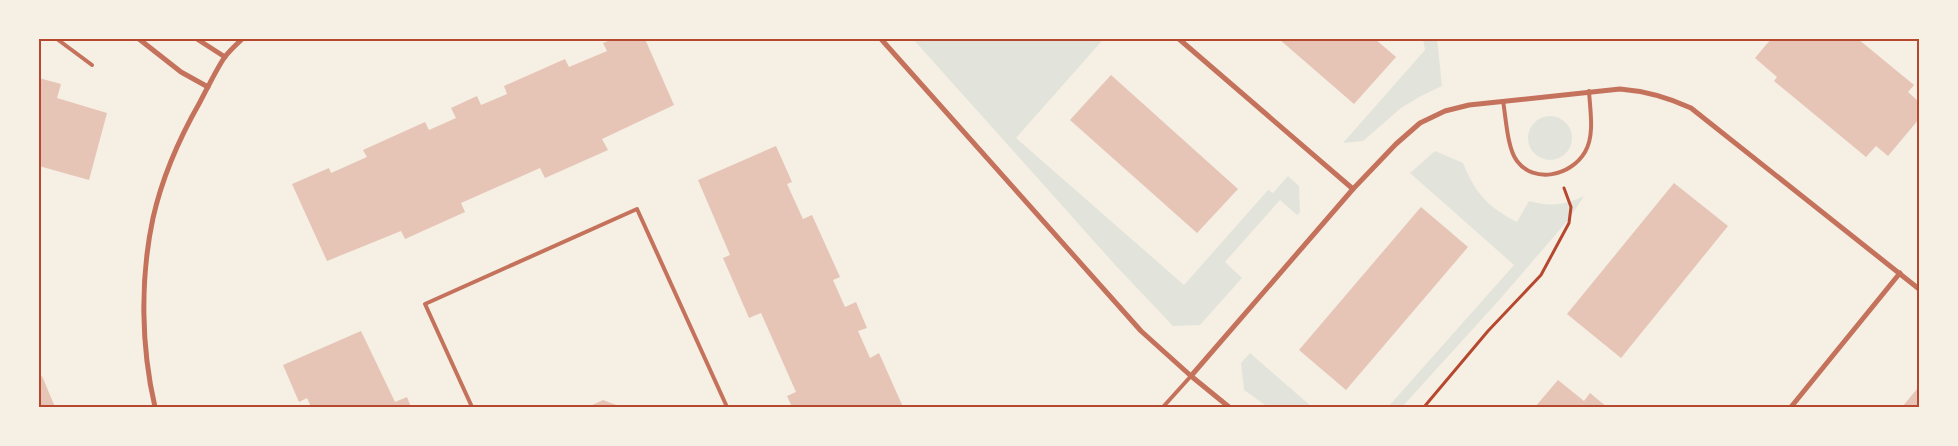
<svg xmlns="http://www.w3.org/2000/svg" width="1958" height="446" font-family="'IBM Plex Sans',sans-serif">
<rect width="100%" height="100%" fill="#f6efe4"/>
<g fill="#e2e4dc">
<polygon points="913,39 1098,39 1101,42 1016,138 1184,285 1268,190 1273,193 1288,176 1299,186 1300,212 1297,215 1280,200 1225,262 1242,278 1200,325 1173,326 1117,267"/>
<polygon points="1423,39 1437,39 1442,86 1421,96 1401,108 1363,141 1343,143 1425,50"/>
<circle cx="1550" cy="138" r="22"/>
<path d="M1435 151 1463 163C1475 193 1488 207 1517 222L1529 201C1550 207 1565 205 1584 196L1569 219 1501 298 1402 407H1388L1514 265 1410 173Z"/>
<polygon points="1250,353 1312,407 1268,407 1244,390 1241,363"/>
</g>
<g fill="#e6c5b7">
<polygon points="613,39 645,39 674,105 602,139 608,150 545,178 540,168 461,203 465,212 405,239 401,231 327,261 292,184 329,168 331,173 367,157 363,150 425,122 429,130 456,118 451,108 477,96 481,105 507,94 504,86 565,59 569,67 607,51 603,43"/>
<polygon points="1279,39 1375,39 1396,57 1354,104"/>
<polygon points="1771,39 1858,39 1914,85 1908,92 1919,102 1919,119 1888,156 1876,146 1866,157 1774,81 1777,77 1755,58"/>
<polygon points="1111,75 1238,189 1197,233 1070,120"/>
<polygon points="39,78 61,84 57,98 107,113 89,180 39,166 40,156 39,155"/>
<polygon points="776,146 792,182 787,184 803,219 812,215 840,277 833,280 845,307 856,302 867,328 858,331 870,358 879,353 903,407 792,407 787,396 796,392 761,313 749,318 723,258 730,255 698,180"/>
<polygon points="1674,183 1728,226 1621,358 1567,314"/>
<polygon points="1421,207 1468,247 1346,390 1299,350"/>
<polygon points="361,331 395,402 407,397 411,407 311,407 307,398 299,402 283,365"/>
<polygon points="42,376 55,407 39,407 39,378"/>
<polygon points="1558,380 1584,401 1590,393 1607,407 1535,407"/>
<polygon points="1917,389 1919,391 1919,407 1902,407"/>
<polygon points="603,400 619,406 619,407 588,407"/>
</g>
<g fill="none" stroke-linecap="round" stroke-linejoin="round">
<polyline stroke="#b5482f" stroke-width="3" points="1424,407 1488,331 1541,275 1569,223 1571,207 1564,188"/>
<g stroke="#c5725c" stroke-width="4">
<polyline points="57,39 92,65"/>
<path d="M1503 101C1506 117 1507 148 1517 161 1534 184 1571 176 1585 152 1595 135 1590 110 1589 91"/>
<polyline points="472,407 425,304 637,209 727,407"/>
<polyline points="1163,407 1191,376"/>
</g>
<g stroke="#c5725c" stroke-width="5">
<polyline points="139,39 181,72 208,87"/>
<polyline points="197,39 225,57"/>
<polyline points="881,39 1141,331 1191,376 1229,407"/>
<polyline points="1179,39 1353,189"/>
<path d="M1191 376 1353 189 1396 144 1420 123 1445 111 1469 105 1620 89C1646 91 1667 97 1691 108L1919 289"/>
<path d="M155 407C141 347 140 279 153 218 162 178 180 137 200 102 208 87 215 72 224 58 229 51 236 45 242 39"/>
<polyline points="1791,407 1900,273"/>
</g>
</g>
<rect width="1958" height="446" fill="none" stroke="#f6efe4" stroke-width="80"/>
<rect x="40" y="40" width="1878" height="366" fill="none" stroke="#b5482f" stroke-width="2"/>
</svg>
